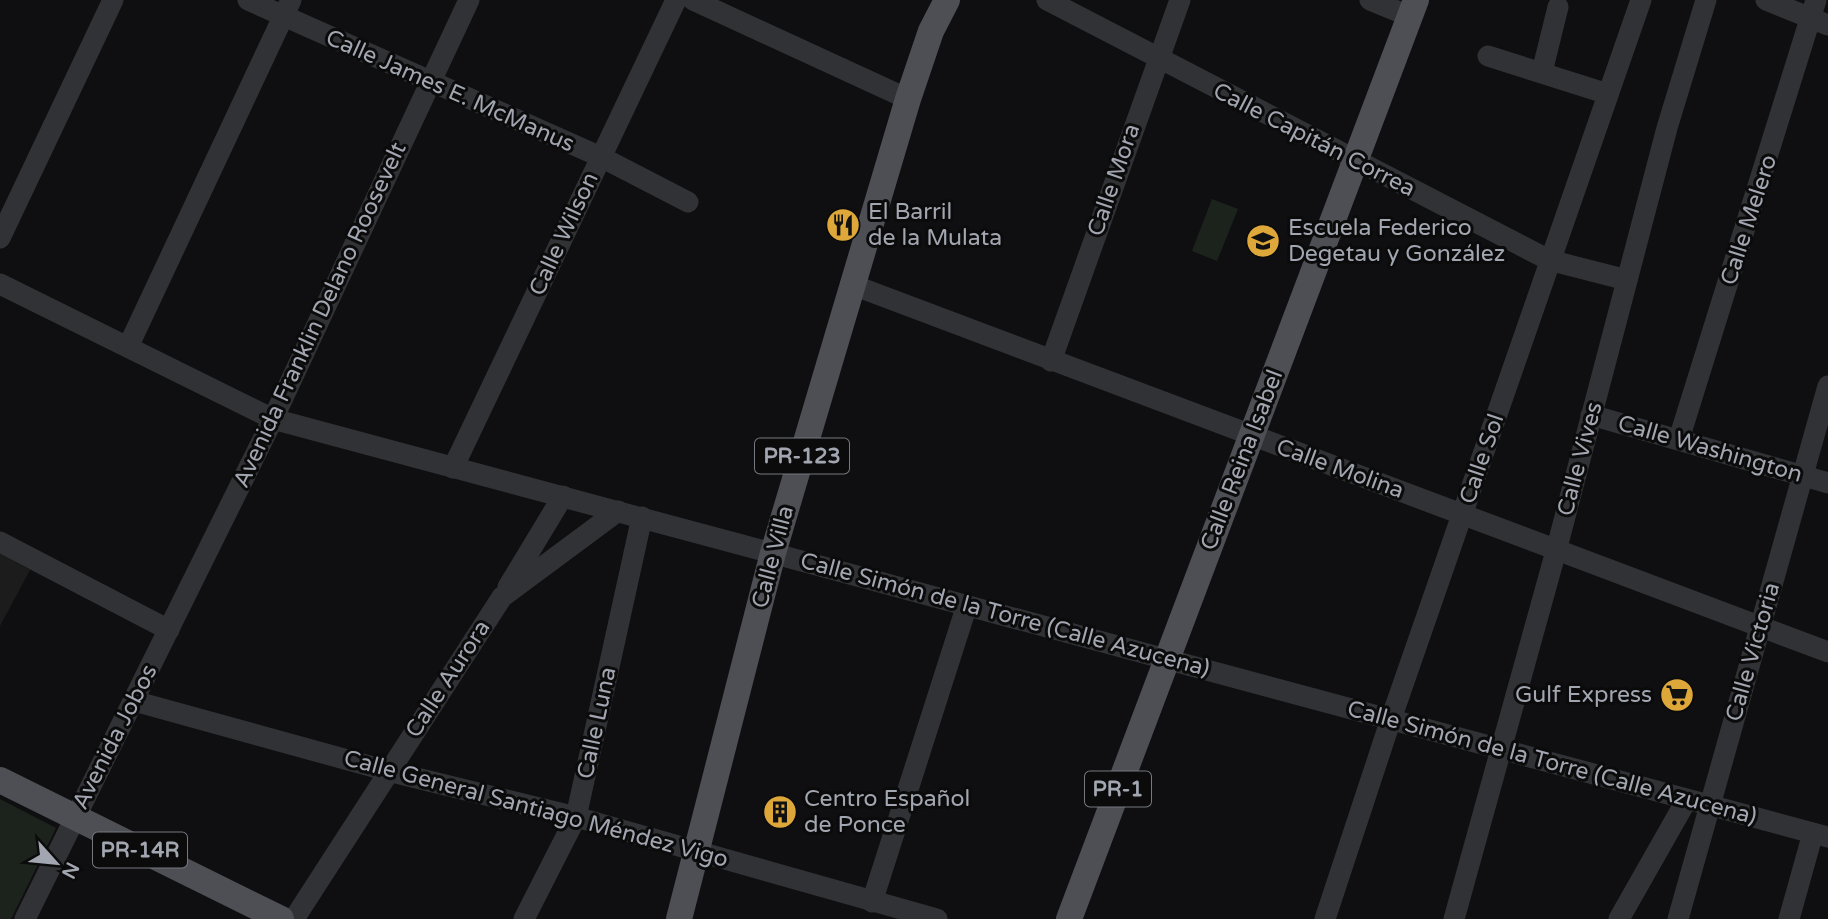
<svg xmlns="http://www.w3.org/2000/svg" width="1828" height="919" font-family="'Varela Round',sans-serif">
<rect width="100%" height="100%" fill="#0f0f11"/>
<polygon fill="#1c1c1d" points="0,554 30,570 0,626"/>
<g fill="#1c231d">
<polygon points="1212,199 1238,209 1217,261 1192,251"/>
<polygon points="0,799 56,828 11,919 0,919"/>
</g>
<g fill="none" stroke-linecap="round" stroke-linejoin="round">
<g stroke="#313235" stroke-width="21">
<polyline points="248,0 601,157 688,202"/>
<polyline points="693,0 908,99"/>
<polyline points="1047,0 1549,260 1627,280"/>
<polyline points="1370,0 1409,16"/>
<polyline points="1766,0 1828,25"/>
<polyline points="1488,56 1608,94"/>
<polyline points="1542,72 1558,7"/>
<polyline points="0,238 113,0"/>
<polyline points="0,284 273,419 1828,837"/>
<polyline points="853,285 1828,652"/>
<polyline points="128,347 291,0"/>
<polyline points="1051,361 1180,0"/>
<polyline points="1591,415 1828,483"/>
<polyline points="1679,439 1816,0"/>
<polyline points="453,468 676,0"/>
<polyline points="0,542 169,630"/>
<polyline points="508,587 563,496"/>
<polyline points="134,701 388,771 576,817 937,919"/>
<polyline points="872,902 967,605"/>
<polyline points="25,919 273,419 469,0"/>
<polyline points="294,919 502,597 618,511"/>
<polyline points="524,919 576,817 642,517"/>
<polyline points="1325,919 1391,719 1641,0"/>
<polyline points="1454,919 1556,551 1667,128 1706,0"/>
<polyline points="1619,919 1686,801"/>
<polyline points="1678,919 1828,386"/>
<polyline points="1789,919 1813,833"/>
</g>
<g stroke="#4d4f54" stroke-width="26">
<polyline points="0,780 281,919"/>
<polyline points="679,919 773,553 908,99 931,31 947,0"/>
<polyline points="1069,919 1416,0"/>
</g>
</g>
<defs>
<g id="restaurant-disc" transform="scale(1.75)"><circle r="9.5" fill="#dea73a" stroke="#0b0b0c"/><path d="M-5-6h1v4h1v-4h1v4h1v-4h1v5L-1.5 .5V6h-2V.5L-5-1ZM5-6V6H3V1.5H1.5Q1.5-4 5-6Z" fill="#111"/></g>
<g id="school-disc" transform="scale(1.75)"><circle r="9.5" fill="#dea73a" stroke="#0b0b0c"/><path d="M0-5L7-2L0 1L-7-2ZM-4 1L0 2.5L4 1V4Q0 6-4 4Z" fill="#111"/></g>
<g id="supermarket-disc" transform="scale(1.75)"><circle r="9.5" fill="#dea73a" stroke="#0b0b0c"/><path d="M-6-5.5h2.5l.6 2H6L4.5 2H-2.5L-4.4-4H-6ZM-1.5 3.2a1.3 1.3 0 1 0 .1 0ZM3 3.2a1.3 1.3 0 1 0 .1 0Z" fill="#111"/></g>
<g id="building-disc" transform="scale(1.75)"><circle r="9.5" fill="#dea73a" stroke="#0b0b0c"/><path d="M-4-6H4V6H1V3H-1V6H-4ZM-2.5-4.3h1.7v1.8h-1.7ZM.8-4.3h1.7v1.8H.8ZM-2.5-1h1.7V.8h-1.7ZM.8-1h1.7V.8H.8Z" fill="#111"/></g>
</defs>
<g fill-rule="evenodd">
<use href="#restaurant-disc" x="843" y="225"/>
<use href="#school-disc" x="1263" y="241"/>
<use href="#supermarket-disc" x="1677" y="695"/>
<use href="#building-disc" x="780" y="812"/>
</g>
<g text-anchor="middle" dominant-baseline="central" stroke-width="6" stroke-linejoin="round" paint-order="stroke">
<g fill="#0b0b0c" stroke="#75787f" stroke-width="2">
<rect x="755" y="438.5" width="94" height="35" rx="5"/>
<rect x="1085" y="771.5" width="66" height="35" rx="5"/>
<rect x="93" y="832.5" width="94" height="35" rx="5"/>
</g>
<g font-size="21" font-weight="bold" fill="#a2a6b0">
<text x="802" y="456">PR-123</text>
<text x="1118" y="789">PR-1</text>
<text x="140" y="850">PR-14R</text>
</g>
<g font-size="23" fill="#a2a6b0" stroke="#0b0b0c">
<text transform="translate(450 91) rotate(24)">Calle James E. McManus</text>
<text transform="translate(1314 140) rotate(27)">Calle Capitán Correa</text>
<text transform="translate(1114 180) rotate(-71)">Calle Mora</text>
<text transform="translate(1749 220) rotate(-72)">Calle Melero</text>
<text transform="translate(564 234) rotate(-65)">Calle Wilson</text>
<text transform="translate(320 315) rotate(-65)">Avenida Franklin Delano Roosevelt</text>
<text transform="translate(1710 449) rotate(16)">Calle Washington</text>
<text transform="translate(1482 459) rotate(-71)">Calle Sol</text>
<text transform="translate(1580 459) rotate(-75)">Calle Vives</text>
<text transform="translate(1242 460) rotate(-69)">Calle Reina Isabel</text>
<text transform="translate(1340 469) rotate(20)">Calle Molina</text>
<text transform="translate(773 557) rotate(-75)">Calle Villa</text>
<text transform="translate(1005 615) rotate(15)">Calle Simón de la Torre (Calle Azucena)</text>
<text transform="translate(1753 652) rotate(-74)">Calle Victoria</text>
<text transform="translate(448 679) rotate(-57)">Calle Aurora</text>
<text transform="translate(597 723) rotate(-78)">Calle Luna</text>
<text transform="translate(115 737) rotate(-63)">Avenida Jobos</text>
<text transform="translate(1552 763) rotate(15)">Calle Simón de la Torre (Calle Azucena)</text>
<text transform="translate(536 809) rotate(15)">Calle General Santiago Méndez Vigo</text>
</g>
<g font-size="23" fill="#a2a6b0" stroke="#0b0b0c" text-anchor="start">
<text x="868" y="212">El Barril<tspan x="868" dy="26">de la Mulata</tspan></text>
<text x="1288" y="228">Escuela Federico<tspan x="1288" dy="26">Degetau y González</tspan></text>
<text x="1652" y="695" text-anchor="end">Gulf Express</text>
<text x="804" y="799">Centro Español<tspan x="804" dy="26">de Ponce</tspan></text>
</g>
</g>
<g transform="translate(56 863) rotate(117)" stroke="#0b0b0c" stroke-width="5" paint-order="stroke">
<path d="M0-5L12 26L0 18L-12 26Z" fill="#a2a6b0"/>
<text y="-10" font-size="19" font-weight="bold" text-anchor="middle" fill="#a2a6b0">N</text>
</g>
</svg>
